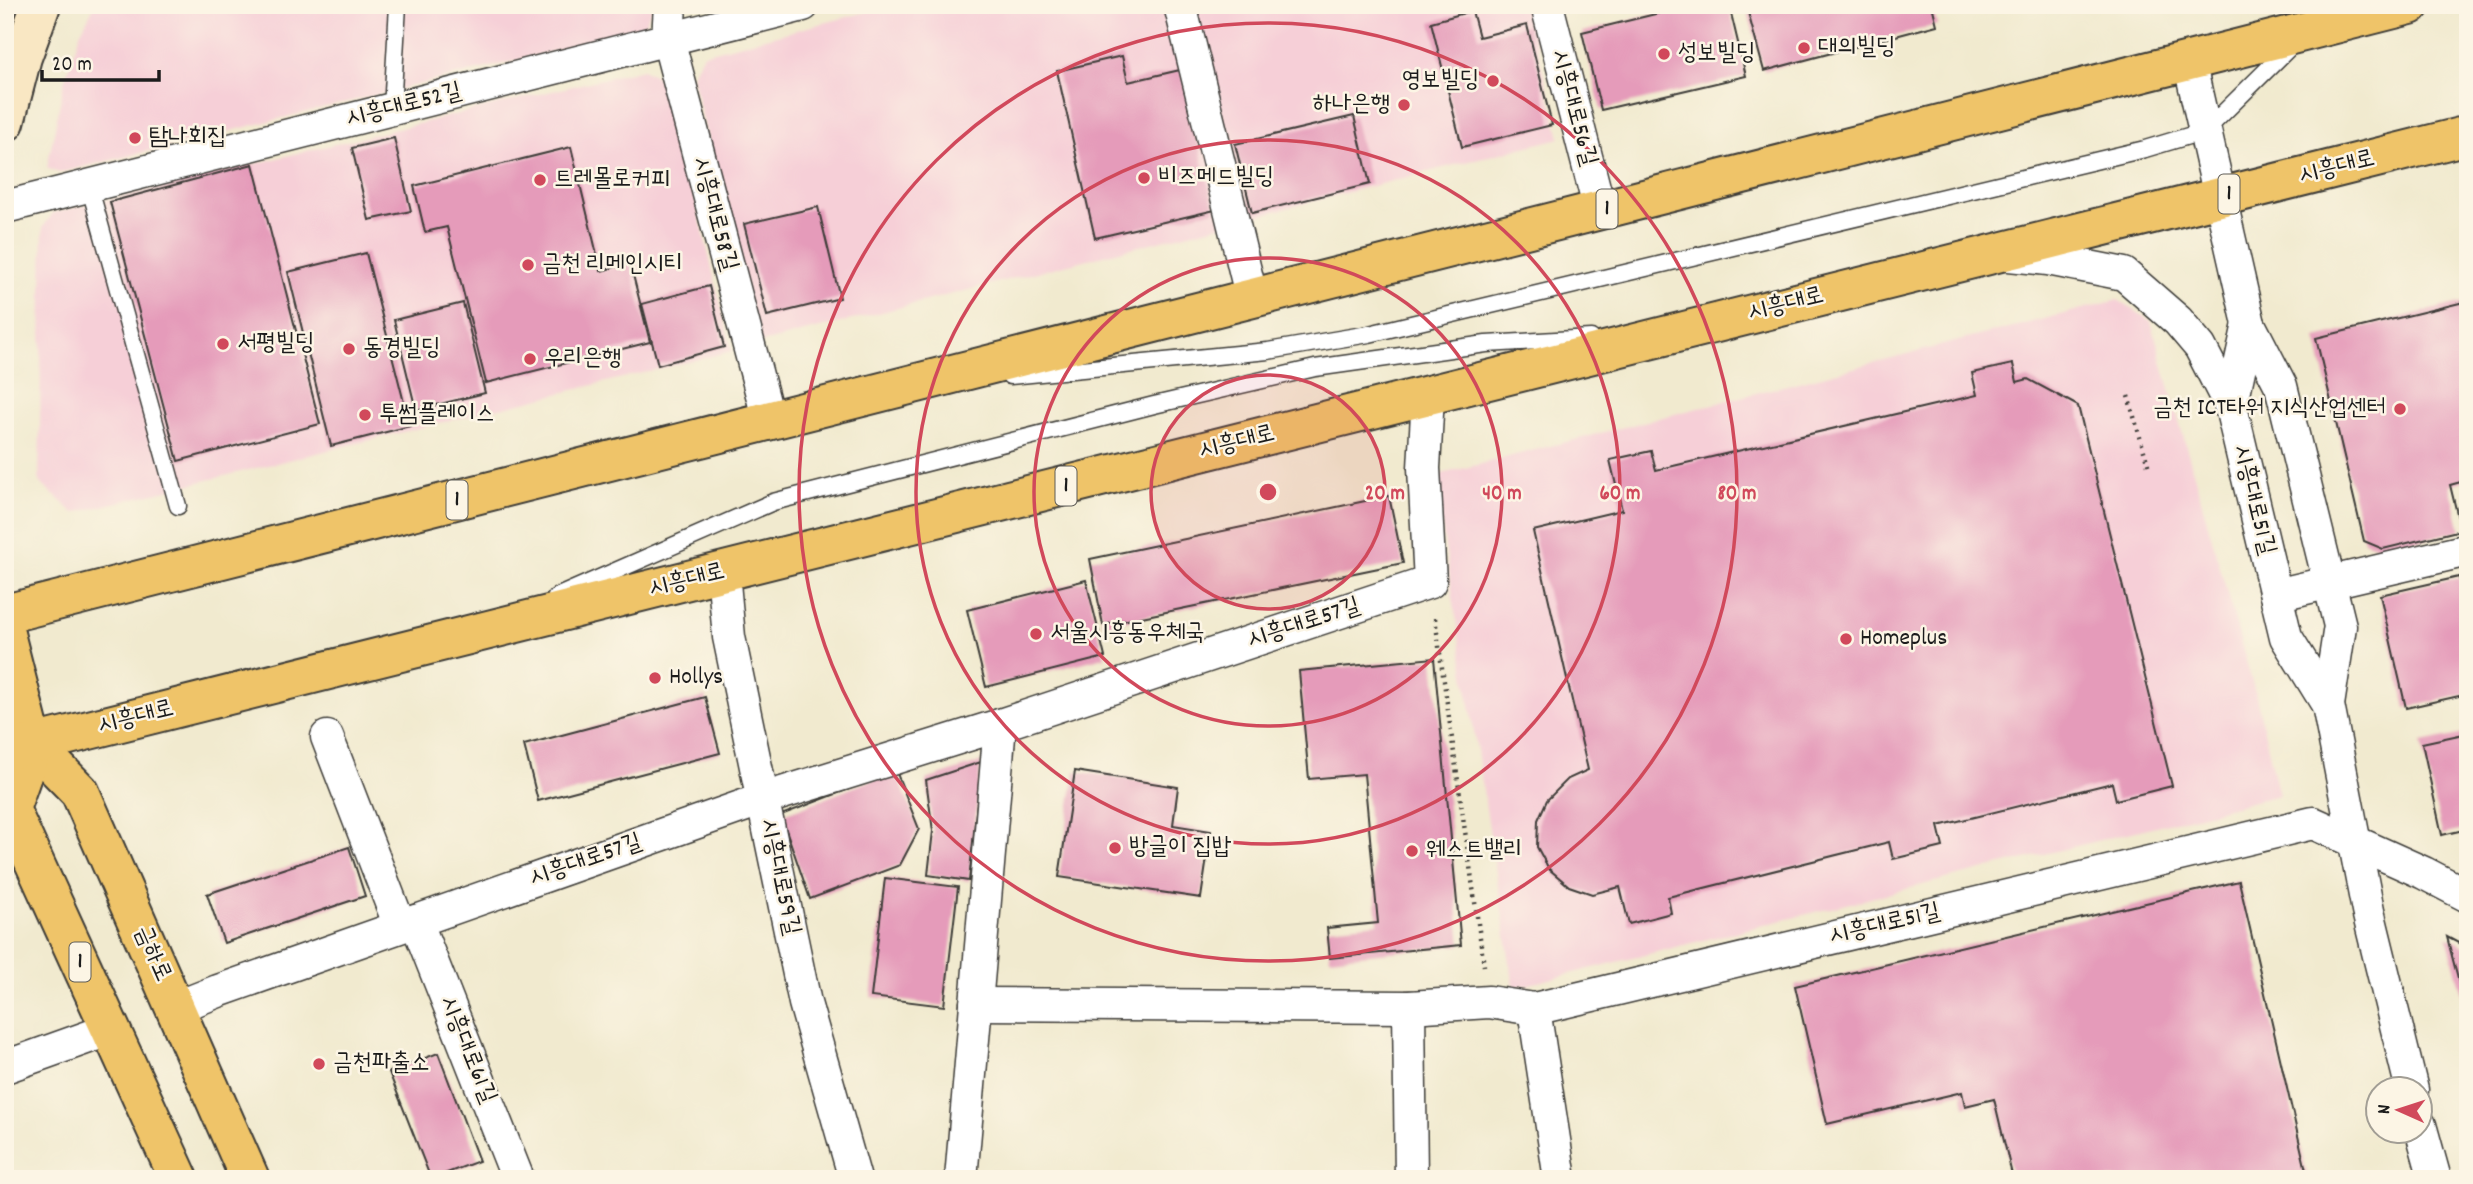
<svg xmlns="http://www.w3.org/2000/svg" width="2473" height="1184" font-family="Dekko,'Poor Story',sans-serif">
<rect width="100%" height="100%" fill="#fcf5e5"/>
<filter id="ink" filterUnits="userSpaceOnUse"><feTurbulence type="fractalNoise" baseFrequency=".0143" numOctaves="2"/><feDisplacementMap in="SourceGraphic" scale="14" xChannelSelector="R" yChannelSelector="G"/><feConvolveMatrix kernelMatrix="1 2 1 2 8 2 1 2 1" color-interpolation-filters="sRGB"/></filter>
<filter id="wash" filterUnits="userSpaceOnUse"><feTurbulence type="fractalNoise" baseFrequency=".00686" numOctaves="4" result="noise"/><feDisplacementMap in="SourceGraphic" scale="28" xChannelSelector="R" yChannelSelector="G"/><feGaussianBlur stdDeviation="1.57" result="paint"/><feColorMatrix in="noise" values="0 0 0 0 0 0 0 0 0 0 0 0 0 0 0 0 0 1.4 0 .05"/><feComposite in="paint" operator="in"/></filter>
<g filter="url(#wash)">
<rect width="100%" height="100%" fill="#f1eacf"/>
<g fill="#f6cfd7">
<polygon points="95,5 654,5 641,30 59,173 47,168 64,82 80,33"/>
<polygon points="894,5 1526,5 1560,138 758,344 692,76 703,54"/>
<polygon points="643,69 667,83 732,351 74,513 39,482 43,227 53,213"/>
<polygon points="2118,300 2151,321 2256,696 2279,795 1514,988 1434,476"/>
</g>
<g id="blocks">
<g fill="#e59bba">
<polygon points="1692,5 1729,5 1746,76 1601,110 1582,32"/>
<polygon points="1746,5 1932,5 1937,25 1764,71"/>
<polygon points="1472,11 1479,37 1527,25 1552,125 1462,147 1431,22"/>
<polygon points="1122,56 1128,82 1180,70 1215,210 1095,238 1057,71"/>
<polygon points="1354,116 1370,184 1252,213 1235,144"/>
<polygon points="394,138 411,211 369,220 352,148"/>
<polygon points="571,147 601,271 630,263 650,342 486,383 447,227 425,232 414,186"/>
<polygon points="253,164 320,424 178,461 110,202"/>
<polygon points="818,207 840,298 767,316 744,224"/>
<polygon points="366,253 410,426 331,446 288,272"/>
<polygon points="709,286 724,347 658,365 642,304"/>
<polygon points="2468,301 2468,480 2450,485 2461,530 2383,549 2364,541 2316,338"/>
<polygon points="463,303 485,393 416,410 394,320"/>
<polygon points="2013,364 2017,382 2028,379 2078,406 2172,786 2116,800 2112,783 1938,826 1943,847 1893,859 1889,842 1668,897 1671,913 1629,924 1620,887 1592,894 1569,886 1549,869 1537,847 1538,820 1547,800 1568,779 1588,770 1533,531 1622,510 1610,460 1651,451 1656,470 1977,395 1972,373"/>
<polygon points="1389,496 1403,563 1103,625 1090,559"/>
<polygon points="2459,577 2468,619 2468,694 2406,708 2380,595"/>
<polygon points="1086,580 1105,657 986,687 967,610"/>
<polygon points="1434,658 1461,945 1330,958 1327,928 1378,923 1364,774 1309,779 1299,671"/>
<polygon points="705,697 720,753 538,801 524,745"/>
<polygon points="2468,733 2468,829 2442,835 2422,743"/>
<polygon points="981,762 969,881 928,875 933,831 926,780"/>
<polygon points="896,771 919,829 900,865 810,899 781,815"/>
<polygon points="1075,771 1178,787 1173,825 1211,831 1201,898 1059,877"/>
<polygon points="349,847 365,896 224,943 207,894"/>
<polygon points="885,878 958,887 944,1006 871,997"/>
<polygon points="2239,881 2308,1179 2013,1179 1994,1099 1965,1106 1962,1092 1827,1124 1795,986"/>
<polygon points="2447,937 2468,948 2468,1008 2465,1006"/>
<polygon points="438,1053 479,1161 431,1179 389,1072"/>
</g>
</g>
</g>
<g filter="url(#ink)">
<use href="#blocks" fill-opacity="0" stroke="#3c3b37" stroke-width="2"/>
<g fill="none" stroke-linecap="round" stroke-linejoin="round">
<g stroke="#3c3b37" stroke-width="19">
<g id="lane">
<polyline points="392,109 398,5"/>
<polyline points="89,185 178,506"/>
<polyline points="1010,376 1268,351 1369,334 2145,149 2205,131 2293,44"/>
<polyline points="556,597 773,502 1154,405 1315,368 1486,344 1591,338"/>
</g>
</g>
<g stroke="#3c3b37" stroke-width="35">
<g id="street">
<polyline points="670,5 668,39 769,421"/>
<polyline points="1180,5 1252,299"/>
<polyline points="1547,5 1600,211"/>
<polyline points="2189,61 2249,324 2281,386 2340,626 2328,705 2368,911 2412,1090"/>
<polyline points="5,207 803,5"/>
<polyline points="2009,255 2048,259 2124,274 2178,321 2200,347 2231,407"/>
<polyline points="2249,324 2231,407 2286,637 2328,705"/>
<polyline points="723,572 729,637 805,1003 855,1179"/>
<polyline points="2276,595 2468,550"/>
<polyline points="327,737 400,926"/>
<polyline points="416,921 518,1179"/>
<polyline points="976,1004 1409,1007 1489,1002 1534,1009 2313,823 2424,873 2468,896"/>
<polyline points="1409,1007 1411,1179"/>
<polyline points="175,1008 218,991 763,799 1000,725 1430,582 1424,468 1428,395"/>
<polyline points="1534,1009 1560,1179"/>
<polyline points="5,1067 111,1029"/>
<polyline points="2420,1125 2435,1179"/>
<polyline points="961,1179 1000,725"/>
</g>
</g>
<g stroke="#3c3b37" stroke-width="42">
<polyline id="secondary" points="5,122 22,57 41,5"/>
</g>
<g stroke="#3c3b37" stroke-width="42">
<g id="primary">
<polyline points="5,614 2410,5"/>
<polyline points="5,634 33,744 80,792 250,1179"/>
<polyline points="33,744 10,809 179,1179"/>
<polyline points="5,751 2468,135"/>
</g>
</g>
<g stroke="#3c3b37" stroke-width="4.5" stroke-dasharray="2 5" stroke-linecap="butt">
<polyline points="2128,396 2149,468"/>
<polyline points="1435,618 1484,966"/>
</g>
<use href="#lane" stroke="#fff" stroke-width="16"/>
<use href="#street" stroke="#fff" stroke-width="32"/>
<use href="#secondary" stroke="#f9e7c3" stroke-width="38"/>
<use href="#primary" stroke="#efc469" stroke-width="38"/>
</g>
</g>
<circle cx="1268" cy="492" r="117" fill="#d1495b" fill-opacity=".12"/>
<g fill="none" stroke="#d1495b" stroke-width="3.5">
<circle cx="1268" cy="492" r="117"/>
<circle cx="1268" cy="492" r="234"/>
<circle cx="1268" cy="492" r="352"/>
<circle cx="1268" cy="492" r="469"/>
</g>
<g fill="#d1495b" stroke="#fcf5e5" stroke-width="2.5">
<circle cx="1804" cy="48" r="7"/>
<circle cx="1664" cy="54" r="7"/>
<circle cx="1493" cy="81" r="7"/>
<circle cx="1404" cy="105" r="7"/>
<circle cx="135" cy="138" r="7"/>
<circle cx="1144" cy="178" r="7"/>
<circle cx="540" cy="180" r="7"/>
<circle cx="528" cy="265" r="7"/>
<circle cx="223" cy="344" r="7"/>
<circle cx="349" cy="349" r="7"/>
<circle cx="530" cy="359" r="7"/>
<circle cx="2400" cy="409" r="7"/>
<circle cx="365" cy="415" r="7"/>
<circle cx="1036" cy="634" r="7"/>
<circle cx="1846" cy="639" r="7"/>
<circle cx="655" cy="678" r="7"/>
<circle cx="1115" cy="848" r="7"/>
<circle cx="1412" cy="851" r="7"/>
<circle cx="319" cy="1064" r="7"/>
</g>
<g text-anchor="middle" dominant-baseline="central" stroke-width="5" stroke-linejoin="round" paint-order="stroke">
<g fill="#fcf5e5" stroke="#5f5d58" stroke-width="2">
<rect x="2218.5" y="174.5" width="21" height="39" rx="5"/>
<rect x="1596.5" y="189.5" width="21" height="39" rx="5"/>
<rect x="1055.5" y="466.5" width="21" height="39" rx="5"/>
<rect x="446.5" y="480.5" width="21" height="39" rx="5"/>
<rect x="69.5" y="942.5" width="21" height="39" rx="5"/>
</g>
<g font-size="23" font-weight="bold" fill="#1c1c1c">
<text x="2229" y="194">1</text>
<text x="1607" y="209">1</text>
<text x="1066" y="486">1</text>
<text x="457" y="500">1</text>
<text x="80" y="962">1</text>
</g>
<g font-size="24" fill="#1c1c1c" stroke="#fcf5e5" text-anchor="start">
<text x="1818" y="48">대의빌딩</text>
<text x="1678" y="54">성보빌딩</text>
<text x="1479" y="81" text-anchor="end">영보빌딩</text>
<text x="1390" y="105" text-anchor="end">하나은행</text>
<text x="149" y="138">탐나회집</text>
<text x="1158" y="178">비즈메드빌딩</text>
<text x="554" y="180">트레몰로커피</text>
<text x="542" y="265">금천 리메인시티</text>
<text x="237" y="344">서평빌딩</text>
<text x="363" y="349">동경빌딩</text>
<text x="544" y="359">우리은행</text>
<text x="2386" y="409" text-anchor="end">금천 ICT타워 지식산업센터</text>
<text x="379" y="415">투썸플레이스</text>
<text x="1050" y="634">서울시흥동우체국</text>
<text x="1860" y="639">Homeplus</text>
<text x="669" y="678">Hollys</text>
<text x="1129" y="848">방글이 집밥</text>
<text x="1426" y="851">웨스트밸리</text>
<text x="333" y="1064">금천파출소</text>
</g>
<g font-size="24" fill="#1c1c1c" stroke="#fcf5e5">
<text transform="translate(404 106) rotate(-14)">시흥대로52길</text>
<text transform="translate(1573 108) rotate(75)">시흥대로56길</text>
<text transform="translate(2337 168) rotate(-14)">시흥대로</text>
<text transform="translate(714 214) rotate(75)">시흥대로58길</text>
<text transform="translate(1786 305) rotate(-14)">시흥대로</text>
<text transform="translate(1237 443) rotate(-14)">시흥대로</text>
<text transform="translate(2253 500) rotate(76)">시흥대로51길</text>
<text transform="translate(687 581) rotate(-14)">시흥대로</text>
<text transform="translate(1304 624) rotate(-18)">시흥대로57길</text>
<text transform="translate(136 718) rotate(-14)">시흥대로</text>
<text transform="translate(586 861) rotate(-19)">시흥대로57길</text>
<text transform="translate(779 877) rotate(78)">시흥대로59길</text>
<text transform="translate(1885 925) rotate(-13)">시흥대로51길</text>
<text transform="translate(152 954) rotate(66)">금하로</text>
<text transform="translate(467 1050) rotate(68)">시흥대로61길</text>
</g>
</g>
<circle cx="1268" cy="492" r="10" fill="#d1495b" stroke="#fcf5e5" stroke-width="3.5"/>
<g font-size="21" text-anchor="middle" font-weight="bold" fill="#d1495b" stroke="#fcf5e5" stroke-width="5" stroke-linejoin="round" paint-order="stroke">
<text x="1385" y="499">20 m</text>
<text x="1502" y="499">40 m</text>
<text x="1620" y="499">60 m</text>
<text x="1737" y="499">80 m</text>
</g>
<rect width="2473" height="1184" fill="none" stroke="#fcf5e5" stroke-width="28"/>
<g transform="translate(2399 1110) rotate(273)"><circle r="33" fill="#fcf5e5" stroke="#a29e95" stroke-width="2"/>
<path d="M0-5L12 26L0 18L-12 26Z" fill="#d1495b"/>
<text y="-10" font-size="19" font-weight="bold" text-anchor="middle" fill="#1c1c1c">N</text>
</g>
<path d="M42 70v10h117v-10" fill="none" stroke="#1c1c1c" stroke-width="3.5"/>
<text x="52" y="70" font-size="21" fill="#1c1c1c" stroke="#fcf5e5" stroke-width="5" paint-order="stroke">20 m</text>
</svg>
